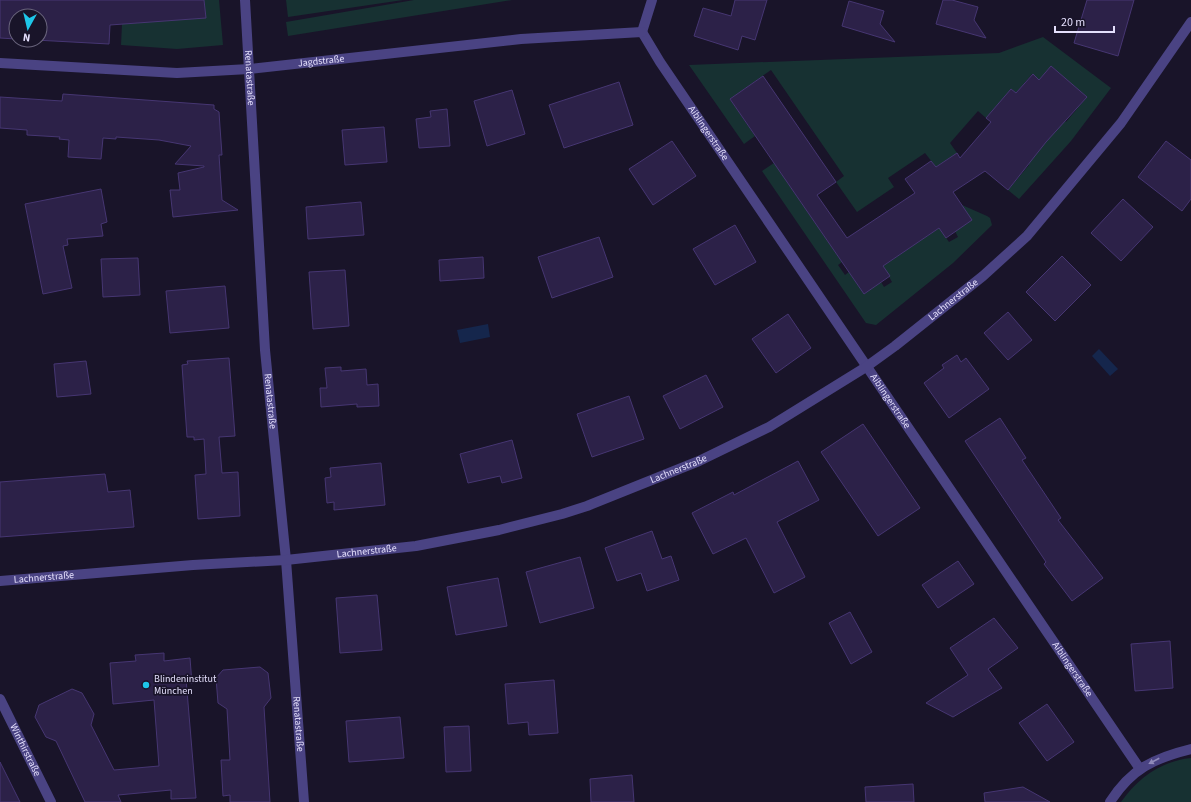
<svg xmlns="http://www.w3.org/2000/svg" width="1191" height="802" font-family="'Source Sans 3',sans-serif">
<rect width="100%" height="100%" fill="#191429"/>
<g fill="#173132">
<polygon points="204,0 219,0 223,45 177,49 121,45 122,24 205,17"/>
<polygon points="286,0 403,0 288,17"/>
<polygon points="414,0 512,0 288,36 286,22"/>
<polygon points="1043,37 1111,88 1071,141 1019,199 1008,190 1029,165 1028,163 1064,120 1066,122 1087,97 1051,66 1039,80 1032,74 1016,93 1011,89 986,118 978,111 950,143 957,153 936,167 925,153 888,178 894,187 857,212 836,182 844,176 771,70 730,99 755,136 744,144 689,65 999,53"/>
<polygon points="774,163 842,262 838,265 845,275 849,272 864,294 881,282 884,287 892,282 883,266 939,228 949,242 958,237 955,231 962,205 987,216 990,218 992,225 953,263 876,325 866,323 762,171"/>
<path d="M1191 758V802H1121C1138 778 1161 761 1191 758Z"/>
</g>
<g fill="#15264c">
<polygon points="488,324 490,337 460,343 457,330"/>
<polygon points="1099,349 1118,369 1110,376 1092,356"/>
</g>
<g fill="#2c2148" stroke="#463672">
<polygon points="0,0 204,0 206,18 110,25 109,44 35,40 40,40 40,16 16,16 16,39 0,38"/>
<polygon points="735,0 767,0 755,40 742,36 738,50 694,36 703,8 731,16"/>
<polygon points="943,0 952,0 978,7 974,20 986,38 936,24"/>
<polygon points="1087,0 1134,0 1118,56 1074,43"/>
<polygon points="849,1 884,11 880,24 895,42 842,26"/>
<polygon points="1051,66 1087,97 1046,142 1008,190 985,171 953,192 972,220 946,238 939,228 883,266 890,276 864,294 730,99 763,76 836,182 817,195 847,238 915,193 905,179 931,161 936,167 957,153 960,158 991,122 986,118 1011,89 1016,93 1033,74 1039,80"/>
<polygon points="619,82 633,125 564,148 549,105"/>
<polygon points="512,90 525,134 487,146 474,101"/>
<polygon points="63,94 214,105 214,109 219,112 220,127 222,155 219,155 222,200 238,210 173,217 170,190 180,190 178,173 204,167 204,166 175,164 191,146 159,140 116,137 116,139 103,138 101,159 68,157 69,140 59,139 60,137 27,135 27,130 0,128 0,97 62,101"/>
<polygon points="447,109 450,146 419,148 416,119 431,117 430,111"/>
<polygon points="384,127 387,162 345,165 342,130"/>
<polygon points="672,141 696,176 653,205 629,169"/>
<polygon points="1166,141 1191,160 1191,199 1182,211 1138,177"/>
<polygon points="101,189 107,222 101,224 103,236 67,239 68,245 63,246 72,288 43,294 25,204"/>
<polygon points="1123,199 1153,227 1121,261 1091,233"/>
<polygon points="361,202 364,235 308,239 306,207"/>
<polygon points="735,225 756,262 715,285 693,249"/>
<polygon points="599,237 613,277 552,298 538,257"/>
<polygon points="1062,256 1091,285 1055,321 1026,292"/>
<polygon points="483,257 484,278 440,281 439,260"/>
<polygon points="138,258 140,295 103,297 101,259"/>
<polygon points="345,270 349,326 313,329 309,272"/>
<polygon points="225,286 229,328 170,333 166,291"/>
<polygon points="1008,312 1032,340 1008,360 984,333"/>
<polygon points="788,314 811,348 776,373 752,339"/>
<polygon points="957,355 961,362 966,358 989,389 949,418 924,383 944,368 942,365"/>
<polygon points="229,358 235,436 219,437 222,473 238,472 240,516 198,519 195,475 206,474 204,439 194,440 194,437 187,437 182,365 188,364 187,361"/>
<polygon points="86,361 91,394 57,397 54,364"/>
<polygon points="341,367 341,371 366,369 367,385 378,384 379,406 357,407 357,404 321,407 320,388 327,388 325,368"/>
<polygon points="706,375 723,407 680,429 663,396"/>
<polygon points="629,396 644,439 592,457 577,414"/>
<polygon points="1000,418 1026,458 1022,460 1061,518 1058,520 1103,578 1072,601 1044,564 1046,562 965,441"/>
<polygon points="863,424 920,508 878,536 821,452"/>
<polygon points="512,440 522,478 502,483 500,476 468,483 460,454"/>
<polygon points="798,461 819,500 777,522 805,577 774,593 746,538 713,554 692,513 733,492 734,495"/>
<polygon points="381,463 385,505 334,510 334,502 327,503 325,478 331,477 330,468"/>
<polygon points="105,474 108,492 130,490 134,527 0,537 0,482"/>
<polygon points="652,531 662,559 671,556 679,580 647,591 641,573 617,581 605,548"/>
<polygon points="580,557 594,608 540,623 526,572"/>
<polygon points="958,561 974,584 938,608 922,585"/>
<polygon points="498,578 507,626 456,635 447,587"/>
<polygon points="377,595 382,650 340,653 336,598"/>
<polygon points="850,612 872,652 851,664 829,623"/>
<polygon points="994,618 1018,648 988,669 1002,688 953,717 926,703 968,675 950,648"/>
<polygon points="1170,641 1173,688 1135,691 1131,644"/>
<polygon points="164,653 164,661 190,658 192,684 186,679 196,798 171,799 171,790 118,795 121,802 85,802 56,741 46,737 35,717 39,705 72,689 82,693 94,714 91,725 114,770 159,766 154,700 113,704 110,663 136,661 135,655"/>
<polygon points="260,667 268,673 271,698 264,707 270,802 230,802 230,795 223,796 221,760 230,760 227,709 218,703 216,678 223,670"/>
<polygon points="554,680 558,733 529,735 528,722 508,724 505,684"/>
<polygon points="1047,704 1074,742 1047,761 1019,723"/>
<polygon points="400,717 404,758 349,762 346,721"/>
<polygon points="469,726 471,771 446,772 444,727"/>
<polygon points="0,762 20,802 0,802"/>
<polygon points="632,775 634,802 591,802 590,779"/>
<polygon points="913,784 914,802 866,802 865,787"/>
<polygon points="1023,787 1050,802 985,802 984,793"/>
</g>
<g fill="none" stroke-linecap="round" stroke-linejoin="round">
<g stroke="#4a4383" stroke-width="10">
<path id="s1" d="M245 0 265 350 286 560 304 802"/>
<path id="s2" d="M642 32 660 62 1140 769"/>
<polyline points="642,32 652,0"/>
<path id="s3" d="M0 63 177 73 249 69 521 39 642 32"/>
<path id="s4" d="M0 581 193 565 286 560 416 546 499 530 562 514 587 506 699 461 769 427 866 367 895 346 983 276 1027 236 1121 123 1191 22"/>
<path id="s5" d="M0 699 51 802"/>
<path d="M1110 802C1131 769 1154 758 1191 749"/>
</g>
</g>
<defs><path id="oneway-solid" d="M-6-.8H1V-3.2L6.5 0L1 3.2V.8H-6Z"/></defs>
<use fill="#8f89b9" href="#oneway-solid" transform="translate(1154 761) rotate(152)"/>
<circle fill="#1ec6e8" stroke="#191429" stroke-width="1.5" cx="146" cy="685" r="4"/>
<g text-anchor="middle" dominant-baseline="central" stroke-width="3.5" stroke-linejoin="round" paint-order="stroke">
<g font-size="10" fill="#e4dffc" stroke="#191429">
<text stroke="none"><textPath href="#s3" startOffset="322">Jagdstraße</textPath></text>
<text stroke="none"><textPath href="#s1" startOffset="78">Renatastraße</textPath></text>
<text stroke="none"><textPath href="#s2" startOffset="121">Aiblingerstraße</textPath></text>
<text stroke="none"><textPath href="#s4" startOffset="1016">Lachnerstraße</textPath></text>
<text stroke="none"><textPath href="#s1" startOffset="402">Renatastraße</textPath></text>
<text stroke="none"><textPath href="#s2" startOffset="445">Aiblingerstraße</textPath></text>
<text stroke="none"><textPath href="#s4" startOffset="692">Lachnerstraße</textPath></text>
<text stroke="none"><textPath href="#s4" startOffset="368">Lachnerstraße</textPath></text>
<text stroke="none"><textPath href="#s4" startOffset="44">Lachnerstraße</textPath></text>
<text stroke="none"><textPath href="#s2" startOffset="769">Aiblingerstraße</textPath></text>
<text stroke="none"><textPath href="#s1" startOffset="726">Renatastraße</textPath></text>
<text stroke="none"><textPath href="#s5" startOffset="57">Winthirstraße</textPath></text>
</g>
<g font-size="10" fill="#e4dffc" stroke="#191429" text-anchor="start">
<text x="154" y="679">Blindeninstitut<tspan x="154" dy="12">München</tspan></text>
</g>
</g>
<g transform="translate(28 28) rotate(188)"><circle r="19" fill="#191429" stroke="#6a657d"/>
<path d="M0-3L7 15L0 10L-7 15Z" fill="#1ec6e8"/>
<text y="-6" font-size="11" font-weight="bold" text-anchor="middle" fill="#e4dffc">N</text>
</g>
<path d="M1055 26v6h59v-6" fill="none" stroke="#e4dffc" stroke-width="2"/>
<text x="1061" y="26" font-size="12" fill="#e4dffc" stroke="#191429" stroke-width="3" paint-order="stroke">20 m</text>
</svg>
